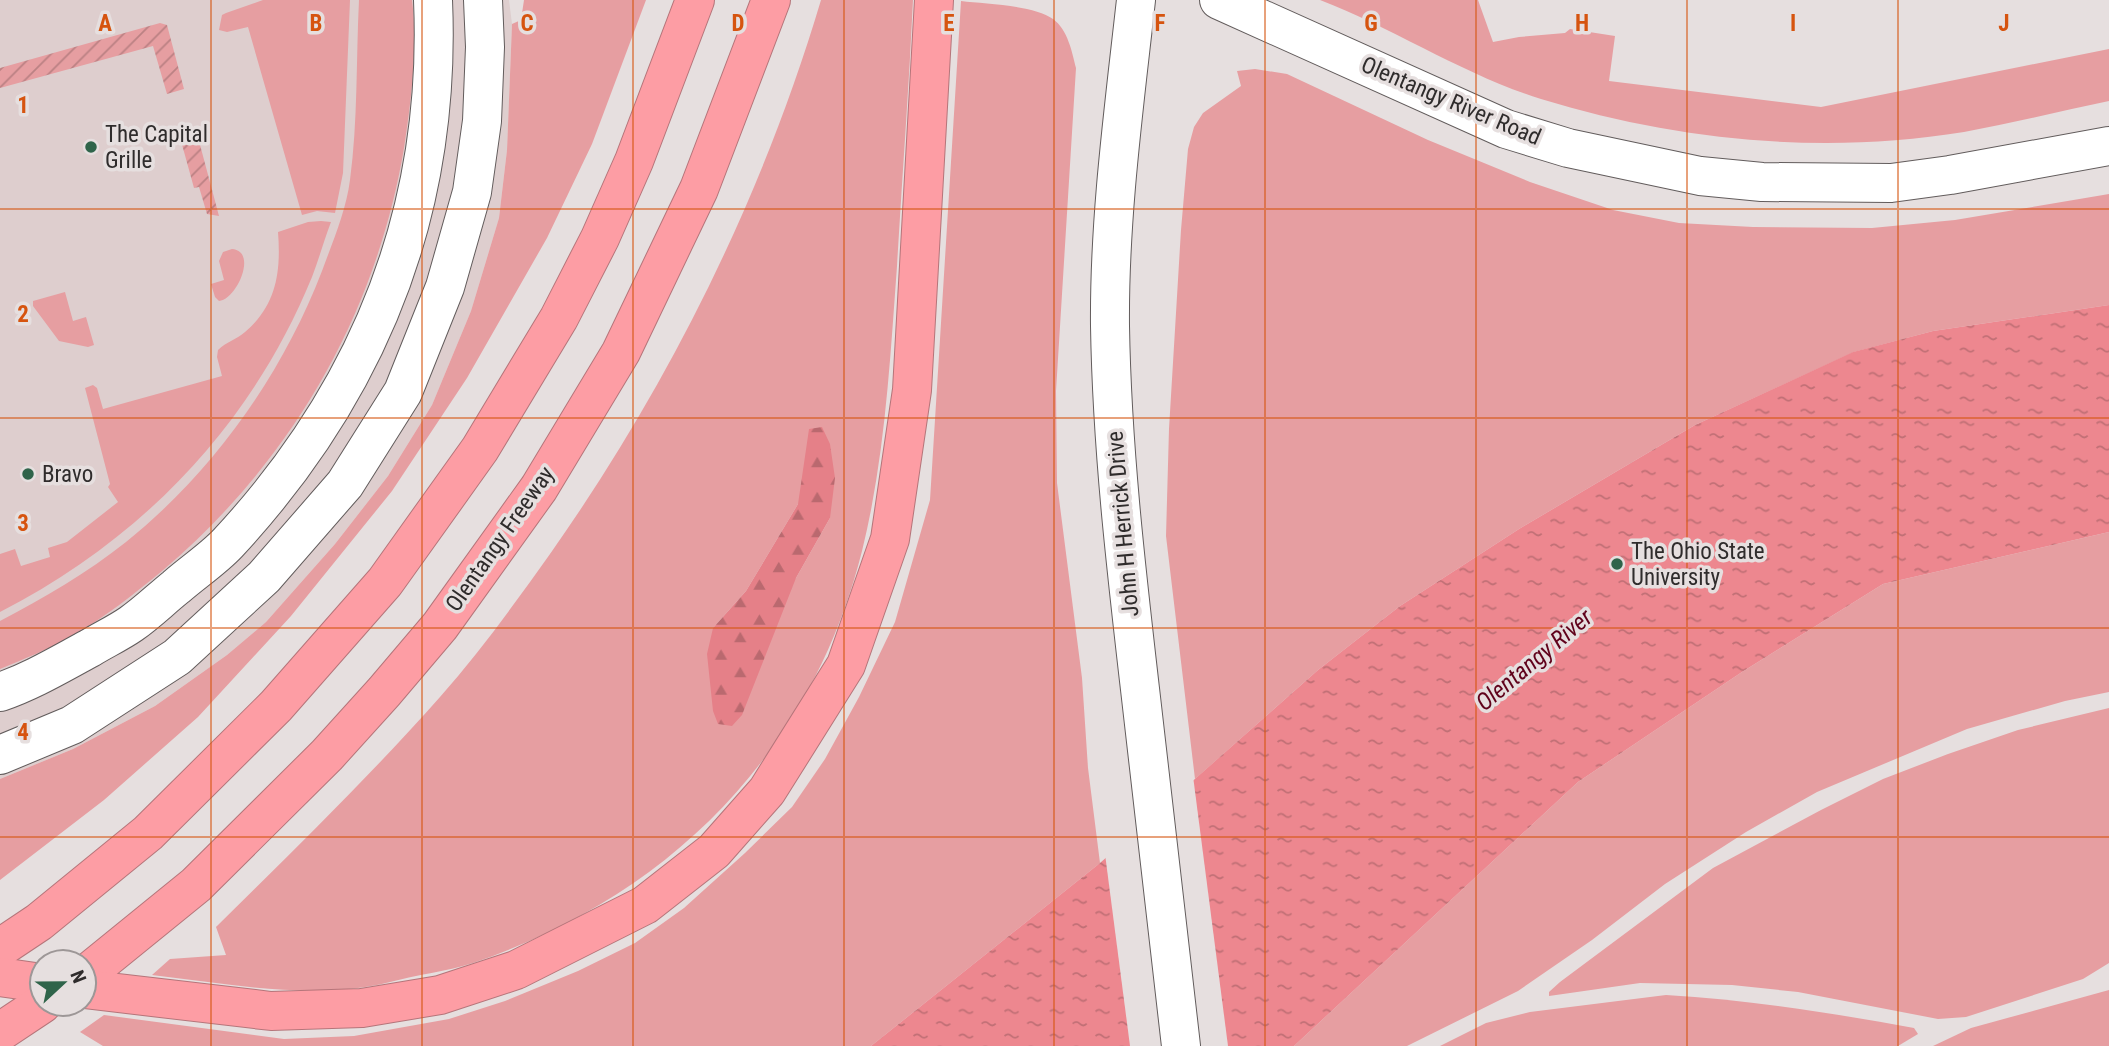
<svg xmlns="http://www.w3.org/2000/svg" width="2109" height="1046" font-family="'Roboto Condensed',sans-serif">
<defs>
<pattern id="forest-firs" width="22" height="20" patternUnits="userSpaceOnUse" patternTransform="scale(1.75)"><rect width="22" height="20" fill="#e58088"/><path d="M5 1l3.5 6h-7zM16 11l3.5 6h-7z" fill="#ba696f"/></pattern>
<pattern id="garden-furrows" width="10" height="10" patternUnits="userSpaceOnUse" patternTransform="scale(1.75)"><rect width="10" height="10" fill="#e69ea1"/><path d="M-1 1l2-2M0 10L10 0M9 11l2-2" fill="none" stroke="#bb8183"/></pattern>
<pattern id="water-ripples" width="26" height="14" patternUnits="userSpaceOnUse" patternTransform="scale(1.75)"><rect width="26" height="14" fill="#ed878f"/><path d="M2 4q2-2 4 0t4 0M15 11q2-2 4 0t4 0" fill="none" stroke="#c06f75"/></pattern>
</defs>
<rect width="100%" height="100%" fill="#e6dfdf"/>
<polygon fill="#decece" points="0,0 509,0 512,24 507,150 499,218 471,311 432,405 388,476 335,544 266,622 227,655 155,706 73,749 0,779"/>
<g fill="#e69ea1" fill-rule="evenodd">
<polygon points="263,0 350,0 343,173 335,213 317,211 302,215 248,27 227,32 219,30 222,15 226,13"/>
<path d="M359 0H412C418 45 411 103 404 148 376 315 291 462 162 571 134 594 104 618 72 636 49 649 24 659 0 669V621C44 598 87 573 126 542 213 472 282 375 322 271 333 241 346 211 350 180 358 121 356 59 359 0Z"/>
<polygon points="524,0 646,0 592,144 547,238 467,378 392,491 291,616 198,717 104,800 0,880 0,779 73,749 155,706 227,655 266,622 335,544 388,476 432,405 471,311 499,218 507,150 512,24 521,20"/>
<path d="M821 0H913C909 89 902 177 897 266 890 361 885 458 862 551 811 754 669 896 473 963 455 969 435 972 416 976 397 980 377 986 358 988 289 996 220 983 152 975L170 959 226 955 216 927C292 852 369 777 440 697 480 652 515 603 550 554 669 385 762 198 821 0ZM798 504 830 518 796 578 713 628 746 591Z"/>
<path d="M1320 0H1478L1493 42 1519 37 1565 33 1570 29 1615 36 1609 81 1821 107 2109 49V101C2061 111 2013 123 1964 132 1823 155 1678 141 1541 99 1464 75 1395 29 1320 0Z"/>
<path d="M961 1C985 4 1034 5 1053 19 1068 30 1072 52 1076 68L1056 391 1057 483 1082 678 1088 768 1100 863 871 1046H103L80 1032 104 1015 284 1039 354 1036 449 1019 505 1001 578 971 635 943 684 908 745 853 792 807 825 759 859 697 895 622 930 500Z"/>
<polygon points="1255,69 1287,74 1428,140 1530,182 1613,210 1679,223 1753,227 1872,228 1955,220 2109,194 2109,305 1933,331 1854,352 1695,425 1519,529 1400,606 1318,670 1195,779 1166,536 1169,429 1181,230 1188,149 1194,127 1203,113 1241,86 1237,71"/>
<path d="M321 221 331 222C324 240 319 259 312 277 251 426 142 539 0 612V554L15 549 21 566 50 557 48 548 67 542 118 502 108 487 110 484 85 388 93 385 97 388 103 409 222 376 217 357 218 350C226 342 237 339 245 332 277 305 281 271 278 232L308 222Z"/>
<path d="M232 249C258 251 237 299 219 301L215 297 211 284 224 280 219 261 223 252Z"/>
<polygon points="65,292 73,321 86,317 94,345 88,347 59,341 33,306 33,301"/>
<polygon points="2109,532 2109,692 2065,701 1967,729 1817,792 1746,832 1665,884 1592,940 1518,991 1407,1046 1294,1046 1578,782 1742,672 1883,584"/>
<polygon points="2109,708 2109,963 2083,979 1966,1017 1938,1019 1798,992 1732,985 1640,983 1549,996 1549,992 1560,982 1713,868 1821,810 1883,779 1948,754 2018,730"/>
<polygon points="2109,990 2109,1046 1933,1046 1971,1028"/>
<path d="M1666 995C1750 1000 1832 1013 1914 1028L1918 1034 1898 1046H1440L1486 1023 1530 1012Z"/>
</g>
<polygon fill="url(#forest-firs)" points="822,427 830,444 835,478 830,518 796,578 742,715 732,726 718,724 713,711 707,654 713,628 746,591 798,504 809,429"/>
<g fill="url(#garden-furrows)">
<polygon points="160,23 167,25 184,89 167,94 153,46 0,88 0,68"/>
<polygon points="195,126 219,216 207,214 199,187 194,188 178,130"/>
</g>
<polygon fill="url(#water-ripples)" points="2109,305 2109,532 1883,584 1742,672 1578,782 1294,1046 871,1046 1100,863 1318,670 1400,606 1519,529 1695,425 1853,352 1933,331"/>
<polygon fill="#e6dfdf" points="1193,776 1228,1046 1130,1046 1105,854"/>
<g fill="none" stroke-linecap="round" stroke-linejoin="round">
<g stroke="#625c5c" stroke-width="40">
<path id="tertiary" d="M1136 0C1124 108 1109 217 1110 326 1112 448 1126 568 1140 689 1154 808 1168 927 1181 1046"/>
</g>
<g stroke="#625c5c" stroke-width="40">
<g id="secondary">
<polyline points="1219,0 1506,129 1568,148 1700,176 1762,182 1891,183 1950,175 2109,146"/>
<path d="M0 692C32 681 60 664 90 648 103 640 118 633 131 624 147 613 161 599 176 587 193 572 213 559 228 543 370 390 442 210 433 0"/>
<polyline points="0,755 72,725 177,657 264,577 345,484 403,392 445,287 472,192 482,121 485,47 483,0"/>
</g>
</g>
<g stroke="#b5757a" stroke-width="40">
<g id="motorway">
<polyline points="0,948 39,922 148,833 276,706 385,582 480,449 559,318 600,238 634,161 695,0"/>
<polyline points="84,976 196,885 327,755 384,692 440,626 539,488 621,352 699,189 771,0"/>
<polyline points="0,977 42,983"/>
<polyline points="84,989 271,1011 362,1008 440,995 516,970 645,905 714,851 767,791 846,665 890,539 912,390 934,0"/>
<polyline points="0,1032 42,1004"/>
</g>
</g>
<use href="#tertiary" stroke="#fff" stroke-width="38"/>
<use href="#secondary" stroke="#fff" stroke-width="38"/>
<use href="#motorway" stroke="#fd9da4" stroke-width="38"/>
</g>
<path fill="none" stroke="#d6540f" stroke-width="2" stroke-opacity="0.55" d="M211 0V1046M422 0V1046M633 0V1046M844 0V1046M1054 0V1046M1265 0V1046M1476 0V1046M1687 0V1046M1898 0V1046M0 209H2109M0 418H2109M0 628H2109M0 837H2109"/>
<g fill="#2f644a" stroke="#e6dfdf" stroke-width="2.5">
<circle cx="91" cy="147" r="7"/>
<circle cx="28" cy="474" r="7"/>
<circle cx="1617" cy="564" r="7"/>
</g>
<g text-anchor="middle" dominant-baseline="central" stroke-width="7" stroke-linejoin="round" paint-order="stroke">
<g font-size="23" fill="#2f2c2c" stroke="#e6dfdf">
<text transform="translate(1451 101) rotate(23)">Olentangy River Road</text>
<text transform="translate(1123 524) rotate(-95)">John H Herrick Drive</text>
<text transform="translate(500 539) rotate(-55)">Olentangy Freeway</text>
</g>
<g font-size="23" fill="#2f2c2c" stroke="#e6dfdf" text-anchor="start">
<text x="105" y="134">The Capital<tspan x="105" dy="26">Grille</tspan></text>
<text x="42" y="474">Bravo</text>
<text x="1631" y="551">The Ohio State<tspan x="1631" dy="26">University</tspan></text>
</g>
<g font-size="24" font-style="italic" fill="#60021b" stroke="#e6dfdf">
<text transform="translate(1534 660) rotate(-40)">Olentangy River</text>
</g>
</g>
<g font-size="23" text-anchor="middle" font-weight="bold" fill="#d6540f" stroke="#e6dfdf" stroke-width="7" stroke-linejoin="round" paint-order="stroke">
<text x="105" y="31">A</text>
<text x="316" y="31">B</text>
<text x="527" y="31">C</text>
<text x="738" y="31">D</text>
<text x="949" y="31">E</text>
<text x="1160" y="31">F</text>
<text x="1371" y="31">G</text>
<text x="1582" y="31">H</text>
<text x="1793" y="31">I</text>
<text x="2004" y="31">J</text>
<text x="23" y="113">1</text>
<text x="23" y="322">2</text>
<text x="23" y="531">3</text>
<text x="23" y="740">4</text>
</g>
<g transform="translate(63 983) rotate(68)"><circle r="33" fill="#e6dfdf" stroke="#9d9797" stroke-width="2"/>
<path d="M0-5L12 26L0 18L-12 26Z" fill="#2f644a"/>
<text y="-10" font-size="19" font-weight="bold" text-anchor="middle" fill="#2f2c2c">N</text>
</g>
</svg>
